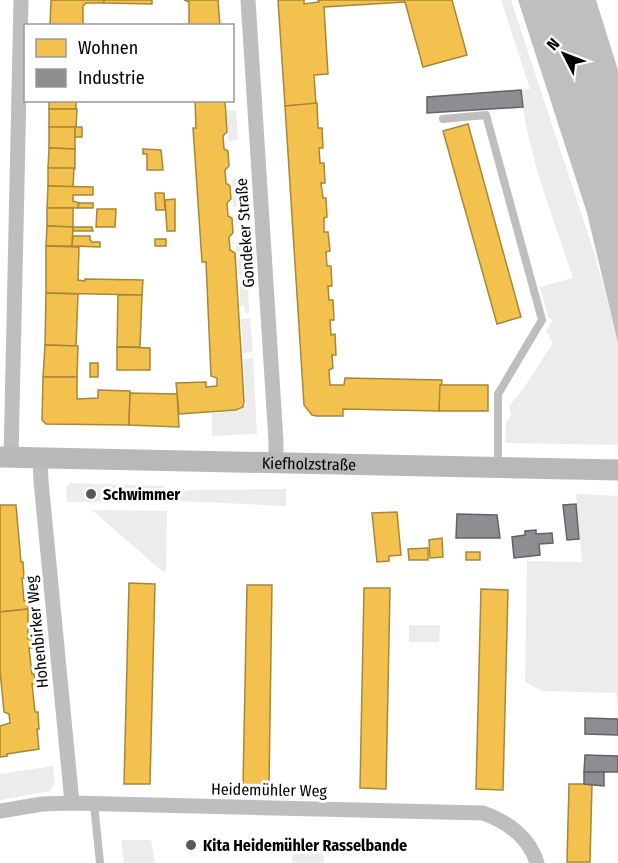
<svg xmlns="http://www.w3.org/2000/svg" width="618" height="863" font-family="'Fira Sans Condensed',sans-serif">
<rect width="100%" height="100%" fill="#fff"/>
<g fill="#ececec">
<path d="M501 0H511L595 255 618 340V445L505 443 506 423 511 415 509 406 523 389 553 343 546 331 553 320 548 317 540 287 573 278C554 219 526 152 521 90L530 89Z"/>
<polygon points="236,110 238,140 228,141 227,111"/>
<polygon points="241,178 243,206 233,207 232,179"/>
<polygon points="236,246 246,246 247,274 238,275"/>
<polygon points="248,279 249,313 245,313 244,306 240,306 240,286 242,286 242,280"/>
<polygon points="250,318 253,352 243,353 241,319"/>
<polygon points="253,358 257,434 212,436 212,413 238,411 246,406 243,359"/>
<polygon points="70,483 164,486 163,503 67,502 66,487"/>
<polygon points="286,489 286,506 179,501 181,492 189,490"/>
<polygon points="576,494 618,496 618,710 616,693 542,691 525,682 527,561 582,562"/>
<polygon points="92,510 167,511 166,572 162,571"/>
<polygon points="409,625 440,625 439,642 409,642"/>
<polygon points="53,766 55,783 50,791 0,800 0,774"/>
<polygon points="121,840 151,840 155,863 124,863"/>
<polygon points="312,842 323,847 324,863 293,863 291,858 302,847"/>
</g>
<polygon fill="#bfbfbf" points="518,0 596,0 618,70 618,343 587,213"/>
<g fill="#f2c14e" stroke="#a98737" stroke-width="1.5">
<polygon points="51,0 104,0 104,3 86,3 83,6 83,26 50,26"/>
<polygon points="104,0 152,0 152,4 104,3"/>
<polygon points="184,0 218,0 220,26 189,26 189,2"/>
<polygon points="278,0 304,0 304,4 319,2 318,0 452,0 467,55 423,67 405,2 324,7 328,74 314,75 316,104 285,106"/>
<rect x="49" y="100" width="27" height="9"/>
<polygon points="195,100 225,100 227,132 223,136 224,149 228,151 229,166 225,170 226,183 230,186 231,199 227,203 228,216 232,218 233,233 229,237 230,250 235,253 244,401 243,407 236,410 179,414 176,383 206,382 206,387 217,386 217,378 211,376 206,262 202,262 193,128 196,128"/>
<polygon points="317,103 318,128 322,128 323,148 319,148 320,163 324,163 325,183 321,183 323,198 326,198 327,217 324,218 324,232 328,232 330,251 326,252 327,266 331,266 332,286 328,286 329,300 333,300 334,320 330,320 331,335 335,334 336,355 332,355 333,368 329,370 330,385 344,385 345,378 442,380 439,411 343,409 343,416 317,416 312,415 304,405 285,106"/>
<polygon points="49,109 77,109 76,127 49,127"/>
<polygon points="468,124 521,317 497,324 443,131"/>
<polygon points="49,127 75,127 75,149 49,148"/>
<rect x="75" y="127" width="7" height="10"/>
<polygon points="49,148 75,149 75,169 48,168"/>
<polygon points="143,149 161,150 163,170 147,170 147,154 143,154"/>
<polygon points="48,168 74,168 73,187 48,186"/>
<polygon points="48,186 93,187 93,195 73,195 73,201 79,203 78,208 47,208"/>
<polygon points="155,193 164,193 165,210 156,210"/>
<polygon points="175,199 175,231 167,231 165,200"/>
<polygon points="79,203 93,203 93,208 78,208"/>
<polygon points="47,208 73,208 73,227 47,226"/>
<polygon points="97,209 116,209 115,227 96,227"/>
<polygon points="47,226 73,227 72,246 46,246"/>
<polygon points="73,227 92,227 93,231 73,231"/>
<polygon points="73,236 90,236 90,240 92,242 100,242 100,247 72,246"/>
<rect x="155" y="239" width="11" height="7"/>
<polygon points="46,246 79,247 78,280 85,281 85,279 143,280 142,295 46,293"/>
<polygon points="46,293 78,294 76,346 45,345"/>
<polygon points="118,295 142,295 140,347 117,347"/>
<polygon points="45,345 78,346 77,377 43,377"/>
<polygon points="117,347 150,348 150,370 117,370"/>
<rect x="90" y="363" width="8" height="14"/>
<polygon points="43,377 77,377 77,399 98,398 98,390 130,391 129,425 46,424 42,420"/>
<polygon points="440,385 488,385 488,411 439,411"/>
<polygon points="130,393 177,394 179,427 129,425"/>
<polygon points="0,505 16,505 21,562 23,562 24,578 22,578 24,601 27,601 28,609 0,612"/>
<polygon points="397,512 401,555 389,556 389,561 377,562 372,513"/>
<polygon points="442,538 443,557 430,558 429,540"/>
<polygon points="428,548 428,560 409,560 408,549"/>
<rect x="466" y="552" width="14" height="8"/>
<polygon points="129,583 155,584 150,784 124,784"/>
<polygon points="247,585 272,585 269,785 243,785"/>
<polygon points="364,588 390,588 386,789 360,788"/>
<polygon points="481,589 508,590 503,790 476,789"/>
<polygon points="28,609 28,639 31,638 32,648 29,648 32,674 34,674 35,684 32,684 35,712 38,712 39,729 37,729 39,749 7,754 7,756 0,757 0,726 10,723 9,714 4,712 0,671 0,612"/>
<polygon points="569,784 592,784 590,862 567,862"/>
</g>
<g fill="#8d8d92" stroke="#636366" stroke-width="1.5">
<polygon points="521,90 523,107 427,113 427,97"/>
<polygon points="576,504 579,539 567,540 563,505"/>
<polygon points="457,514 497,515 500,538 456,538"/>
<polygon points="536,530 536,534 552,533 553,543 539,544 540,555 514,558 512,537 525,535 525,531"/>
<polygon points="585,718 618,719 618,735 585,734"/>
<polygon points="585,755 618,756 618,772 584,772"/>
<polygon points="584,772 604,772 604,786 584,784"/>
</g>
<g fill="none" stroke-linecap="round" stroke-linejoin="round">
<g stroke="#bebebe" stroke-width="8">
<polyline points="443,119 486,115 542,320 498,394 498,466"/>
<polyline points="94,804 100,863"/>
</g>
<g stroke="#bebebe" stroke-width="15">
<polyline points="248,0 276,441 276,463"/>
<polyline points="11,458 21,0"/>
<polyline points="40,458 41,481 72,803"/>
<path d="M0 811 42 804 72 803 483 813C508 822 529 837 537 863"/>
</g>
<path stroke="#b8b8b8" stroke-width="21" id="s1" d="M0 457 618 470"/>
</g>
<g fill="#595959" stroke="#fff" stroke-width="2">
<circle cx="91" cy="494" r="6"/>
<circle cx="191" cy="845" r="6"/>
</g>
<g text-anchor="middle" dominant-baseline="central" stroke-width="6" stroke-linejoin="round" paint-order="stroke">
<g font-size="16" fill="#000" stroke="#fff">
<text transform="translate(245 233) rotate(-94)">Gondeker Straße</text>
<text stroke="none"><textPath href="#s1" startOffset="309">Kiefholzstraße</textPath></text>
<text transform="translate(37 632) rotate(-96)">Hohenbirker Weg</text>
<text transform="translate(269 790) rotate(1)">Heidemühler Weg</text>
</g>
<g font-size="16" font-weight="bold" fill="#000" stroke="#fff" text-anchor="start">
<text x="103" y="494">Schwimmer</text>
<text x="203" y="845">Kita Heidemühler Rasselbande</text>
</g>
</g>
<rect x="24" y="24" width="210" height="78" fill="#ffffff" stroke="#999999" stroke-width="1.5"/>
<rect x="36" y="39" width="30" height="18" fill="#f2c14e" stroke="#999999" stroke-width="1.5"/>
<text x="78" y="54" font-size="18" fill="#000000">Wohnen</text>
<rect x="36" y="69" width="30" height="18" fill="#8d8d92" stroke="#999999" stroke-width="1.5"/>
<text x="78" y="84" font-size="18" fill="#000000">Industrie</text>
<g transform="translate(564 54) rotate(312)" stroke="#ffffff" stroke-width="4.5" paint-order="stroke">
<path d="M0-4.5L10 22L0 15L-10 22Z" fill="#000000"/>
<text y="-9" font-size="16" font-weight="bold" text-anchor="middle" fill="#000000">N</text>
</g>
</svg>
